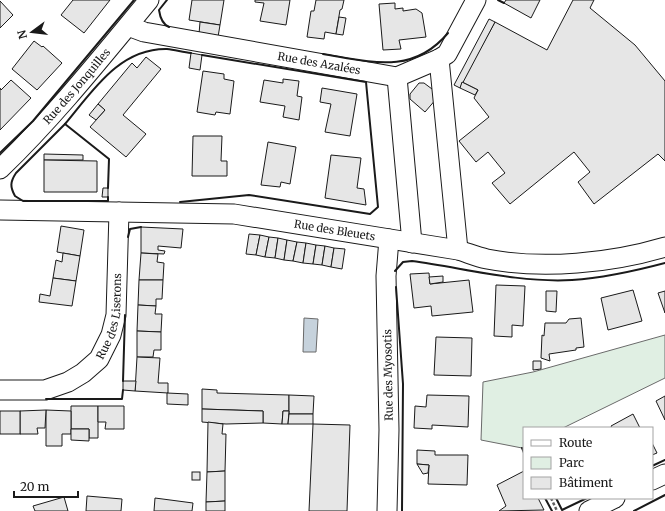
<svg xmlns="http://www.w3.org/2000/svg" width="665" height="511" font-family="Merriweather,serif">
<rect width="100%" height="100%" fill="#fff"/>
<polygon fill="#e0efe3" stroke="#6a6a6a" points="665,335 665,378 563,428 524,428 524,447 522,448 481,440 483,382 533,372"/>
<polygon fill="#c6d2dc" stroke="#6a6a6a" points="304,318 318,319 316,352 303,352"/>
<g fill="#e6e6e6" stroke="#1a1a1a">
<polygon points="73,0 110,0 84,33 61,15"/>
<polygon points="192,0 224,0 220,25 189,20"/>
<polygon points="255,0 290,0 286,25 260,21 264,3 255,2"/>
<polygon points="316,0 344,0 342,9 340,10 336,34 325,32 324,39 307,37 311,11 314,11"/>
<polygon points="506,0 540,0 531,18 504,3"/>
<polygon points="573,0 594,0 590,8 635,45 665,81 665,161 658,154 594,204 578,182 590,172 574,152 510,204 492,183 505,173 488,152 476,162 459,141 489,117 474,98 478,90 462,82 495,22 547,50"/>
<polygon points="0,1 13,15 0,28"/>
<polygon points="395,3 395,9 403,8 403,11 416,9 422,13 426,37 399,40 401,49 383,50 379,4"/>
<polygon points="339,17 346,18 343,35 336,34"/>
<polygon points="489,19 495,22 460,88 454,85"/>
<polygon points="200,22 220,25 218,37 199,34"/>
<polygon points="34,41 42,47 43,46 62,63 37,90 12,69"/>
<polygon points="191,53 202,55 200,70 189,68"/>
<polygon points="146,57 161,69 123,115 146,134 126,157 90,127 105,110 98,104 132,63 137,68"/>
<polygon points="203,71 224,74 224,79 234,81 230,114 216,112 215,115 197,112"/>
<polygon points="283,79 299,81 297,96 302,97 299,120 283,117 285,106 260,102 264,80 283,83"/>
<polygon points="11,80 31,98 0,130 0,88 1,90"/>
<polygon points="462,82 478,90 475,95 460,88"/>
<polygon points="419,83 424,83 436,92 437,98 425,112 410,99 410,94"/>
<polygon points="322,88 357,94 350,136 325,132 331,104 320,102"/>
<polygon points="98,104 105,110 96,120 89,115"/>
<polygon points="193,136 222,136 221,161 227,161 227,176 192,176"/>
<polygon points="268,142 296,147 290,184 281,182 280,187 261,185"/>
<polygon points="44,154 83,155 83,160 44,160"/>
<polygon points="331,155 361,158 357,188 364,189 366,205 325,198"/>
<polygon points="44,160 97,161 97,192 44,192"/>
<polygon points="103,188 108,188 108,197 102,197"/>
<polygon points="61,226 84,230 80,256 57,252"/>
<polygon points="141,227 183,229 181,248 158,246 158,250 165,251 164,254 141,253"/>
<polygon points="249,234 260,235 256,255 246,254"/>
<polygon points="260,235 269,237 265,257 256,255"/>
<polygon points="269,237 278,238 275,258 265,257"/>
<polygon points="278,238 287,240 284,260 275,258"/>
<polygon points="287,240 297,242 293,261 284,260"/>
<polygon points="297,242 306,243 303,263 293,261"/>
<polygon points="306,243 316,245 313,264 303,263"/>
<polygon points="316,245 325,246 322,265 313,264"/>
<polygon points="325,246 334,248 331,267 322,265"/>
<polygon points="334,248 345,249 342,269 331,267"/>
<polygon points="63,253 80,256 76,281 53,278 56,260 62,262"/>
<polygon points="141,253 158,254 157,262 164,263 163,280 139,280"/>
<polygon points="429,273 430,284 469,280 473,312 432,316 431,306 414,308 410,274"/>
<polygon points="443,276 443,282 430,284 429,277"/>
<polygon points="53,278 76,281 72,306 39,302 40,294 50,296"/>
<polygon points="139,280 163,280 162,299 156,299 156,306 138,305"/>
<polygon points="496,285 525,286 523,326 512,325 512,337 494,336"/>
<polygon points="633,290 642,321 608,330 601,298"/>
<polygon points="546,291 557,291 556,312 546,311"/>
<polygon points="665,291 665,313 658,293"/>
<polygon points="138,305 156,306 155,314 162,314 161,332 137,331"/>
<polygon points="581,318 584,347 576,348 576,350 549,354 550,361 541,358 542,335 544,336 545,323 566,323 569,319"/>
<polygon points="137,331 161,332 161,350 154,350 153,357 137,357"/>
<polygon points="436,337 472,338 471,376 434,375"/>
<polygon points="137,357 160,358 158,383 168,383 168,393 135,391"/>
<polygon points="533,361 541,361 541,369 533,370"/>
<polygon points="123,381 136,381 135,391 123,390"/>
<polygon points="202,389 217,390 217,393 289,395 289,411 283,411 282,424 263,423 263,411 202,409"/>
<polygon points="167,393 188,394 188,405 167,404"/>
<polygon points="289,395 314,396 313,414 289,414"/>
<polygon points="427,395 469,396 468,427 432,425 432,429 414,428 415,406 426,407"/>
<polygon points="665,396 665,420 656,401"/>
<polygon points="71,406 98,406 98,438 89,438 89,429 71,429"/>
<polygon points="98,406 124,406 124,429 105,429 106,422 98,422"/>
<polygon points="202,409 263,411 263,423 226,424 202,422"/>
<polygon points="46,410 71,411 71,434 62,434 62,446 46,446"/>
<polygon points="46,410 45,428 37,428 38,434 20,434 20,411"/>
<rect x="0" y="411" width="20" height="23"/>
<polygon points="283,411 289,411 288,424 282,424"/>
<polygon points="289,414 313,414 313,424 288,424"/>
<polygon points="633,414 640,428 612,428 611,426"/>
<polygon points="208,422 223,424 222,434 226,434 225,471 207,472"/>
<polygon points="313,424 350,425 347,511 309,511"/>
<polygon points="71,429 89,429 89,441 71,440"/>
<polygon points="652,443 657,453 652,455"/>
<polygon points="417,450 435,451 435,455 468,455 467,485 428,484 429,465 417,464"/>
<polygon points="417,464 429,465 428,473 423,474"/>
<polygon points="225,471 225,501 206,502 207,472"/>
<polygon points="524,471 524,498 538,498 544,510 499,511 506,506 497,485"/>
<rect x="192" y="472" width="8" height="8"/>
<polygon points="87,496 122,499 121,511 86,511"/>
<polygon points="64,497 68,511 35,511 33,506"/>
<polygon points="155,498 193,503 192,511 154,511"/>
<polygon points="225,501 225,511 206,511 206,502"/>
</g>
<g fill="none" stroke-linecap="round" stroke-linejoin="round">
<g stroke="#1a1a1a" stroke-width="21">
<g id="street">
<path id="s1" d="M128 26 144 32 397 77 439 59 447 54 476 0"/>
<polyline points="439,59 458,250"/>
<polyline points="397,77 412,243"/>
<path id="s2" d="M0 169C54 117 101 58 149 0"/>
<path id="s3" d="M0 210 234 214 458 250C468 253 477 257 487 259 543 270 611 263 665 247"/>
<path id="s4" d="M0 390H45L68 382 83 373 99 359 111 335 116 315 119 212"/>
<polyline points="652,480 665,474"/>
<polyline points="387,511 389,430 386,276 389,239"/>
<polyline points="589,511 615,498"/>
</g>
</g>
<polyline stroke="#5f5f5f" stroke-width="2.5" stroke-dasharray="3 2" stroke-linecap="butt" points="551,498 557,511"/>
<use href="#street" stroke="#fff" stroke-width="19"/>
<g stroke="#1a1a1a" stroke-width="2">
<path d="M167 0 159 10C160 17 162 24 169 27"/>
<polyline points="498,0 504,3"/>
<path d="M323 54C371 62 413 75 448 33"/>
<path d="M65 124C92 92 119 48 167 49 175 50 183 52 191 53"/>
<polyline points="0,153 33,121 134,0"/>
<path d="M108 188 109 159 65 124 16 173C10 182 10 187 15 196L23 201H108V197"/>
<polyline points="180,202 249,195 370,214 378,207 366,82 202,55"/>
<polyline points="128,237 130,229 141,227"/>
<path d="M395 271 403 262 412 261C464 268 518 283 572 280 603 278 635 271 665 263"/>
<polyline points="396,287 403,384 402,511"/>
<polyline points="123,381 125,315"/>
<polyline points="46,399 122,399 123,390"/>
<polyline points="522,448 524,453"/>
<polyline points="652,466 665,460"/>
<polyline points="545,498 552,511"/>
<polyline points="556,498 562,510 587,498"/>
<polyline points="634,511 665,495"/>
</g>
</g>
<g text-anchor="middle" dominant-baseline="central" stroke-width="3" stroke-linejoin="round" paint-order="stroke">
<g font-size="11" fill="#1a1a1a" stroke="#fff">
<text stroke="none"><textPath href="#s1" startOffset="195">Rue des Azalées</textPath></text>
<text stroke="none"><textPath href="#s2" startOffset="113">Rue des Jonquilles</textPath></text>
<text stroke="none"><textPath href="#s3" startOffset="336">Rue des Bleuets</textPath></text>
<text stroke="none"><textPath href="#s4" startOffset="153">Rue des Liserons</textPath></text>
<text transform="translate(388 375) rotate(-91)">Rue des Myosotis</text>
</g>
</g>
<rect x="523" y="427" width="130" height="72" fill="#ffffff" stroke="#a3a3a3"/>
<rect x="531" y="440" width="20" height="6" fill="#ffffff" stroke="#a3a3a3"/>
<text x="559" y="447" font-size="12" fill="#1a1a1a">Route</text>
<rect x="531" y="457" width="20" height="12" fill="#e0efe3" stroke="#a3a3a3"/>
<text x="559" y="467" font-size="12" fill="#1a1a1a">Parc</text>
<rect x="531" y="477" width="20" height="12" fill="#e6e6e6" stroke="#a3a3a3"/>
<text x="559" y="487" font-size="12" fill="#1a1a1a">Bâtiment</text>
<g transform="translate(32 32) rotate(255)" stroke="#ffffff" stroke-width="3" paint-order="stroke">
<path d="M0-3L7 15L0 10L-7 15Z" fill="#1a1a1a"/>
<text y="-6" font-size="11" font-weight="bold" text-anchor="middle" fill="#1a1a1a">N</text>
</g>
<path d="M14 491v6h64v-6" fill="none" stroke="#1a1a1a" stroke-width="2"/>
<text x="20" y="491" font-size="12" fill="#1a1a1a" stroke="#ffffff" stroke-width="3" paint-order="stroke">20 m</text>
</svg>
